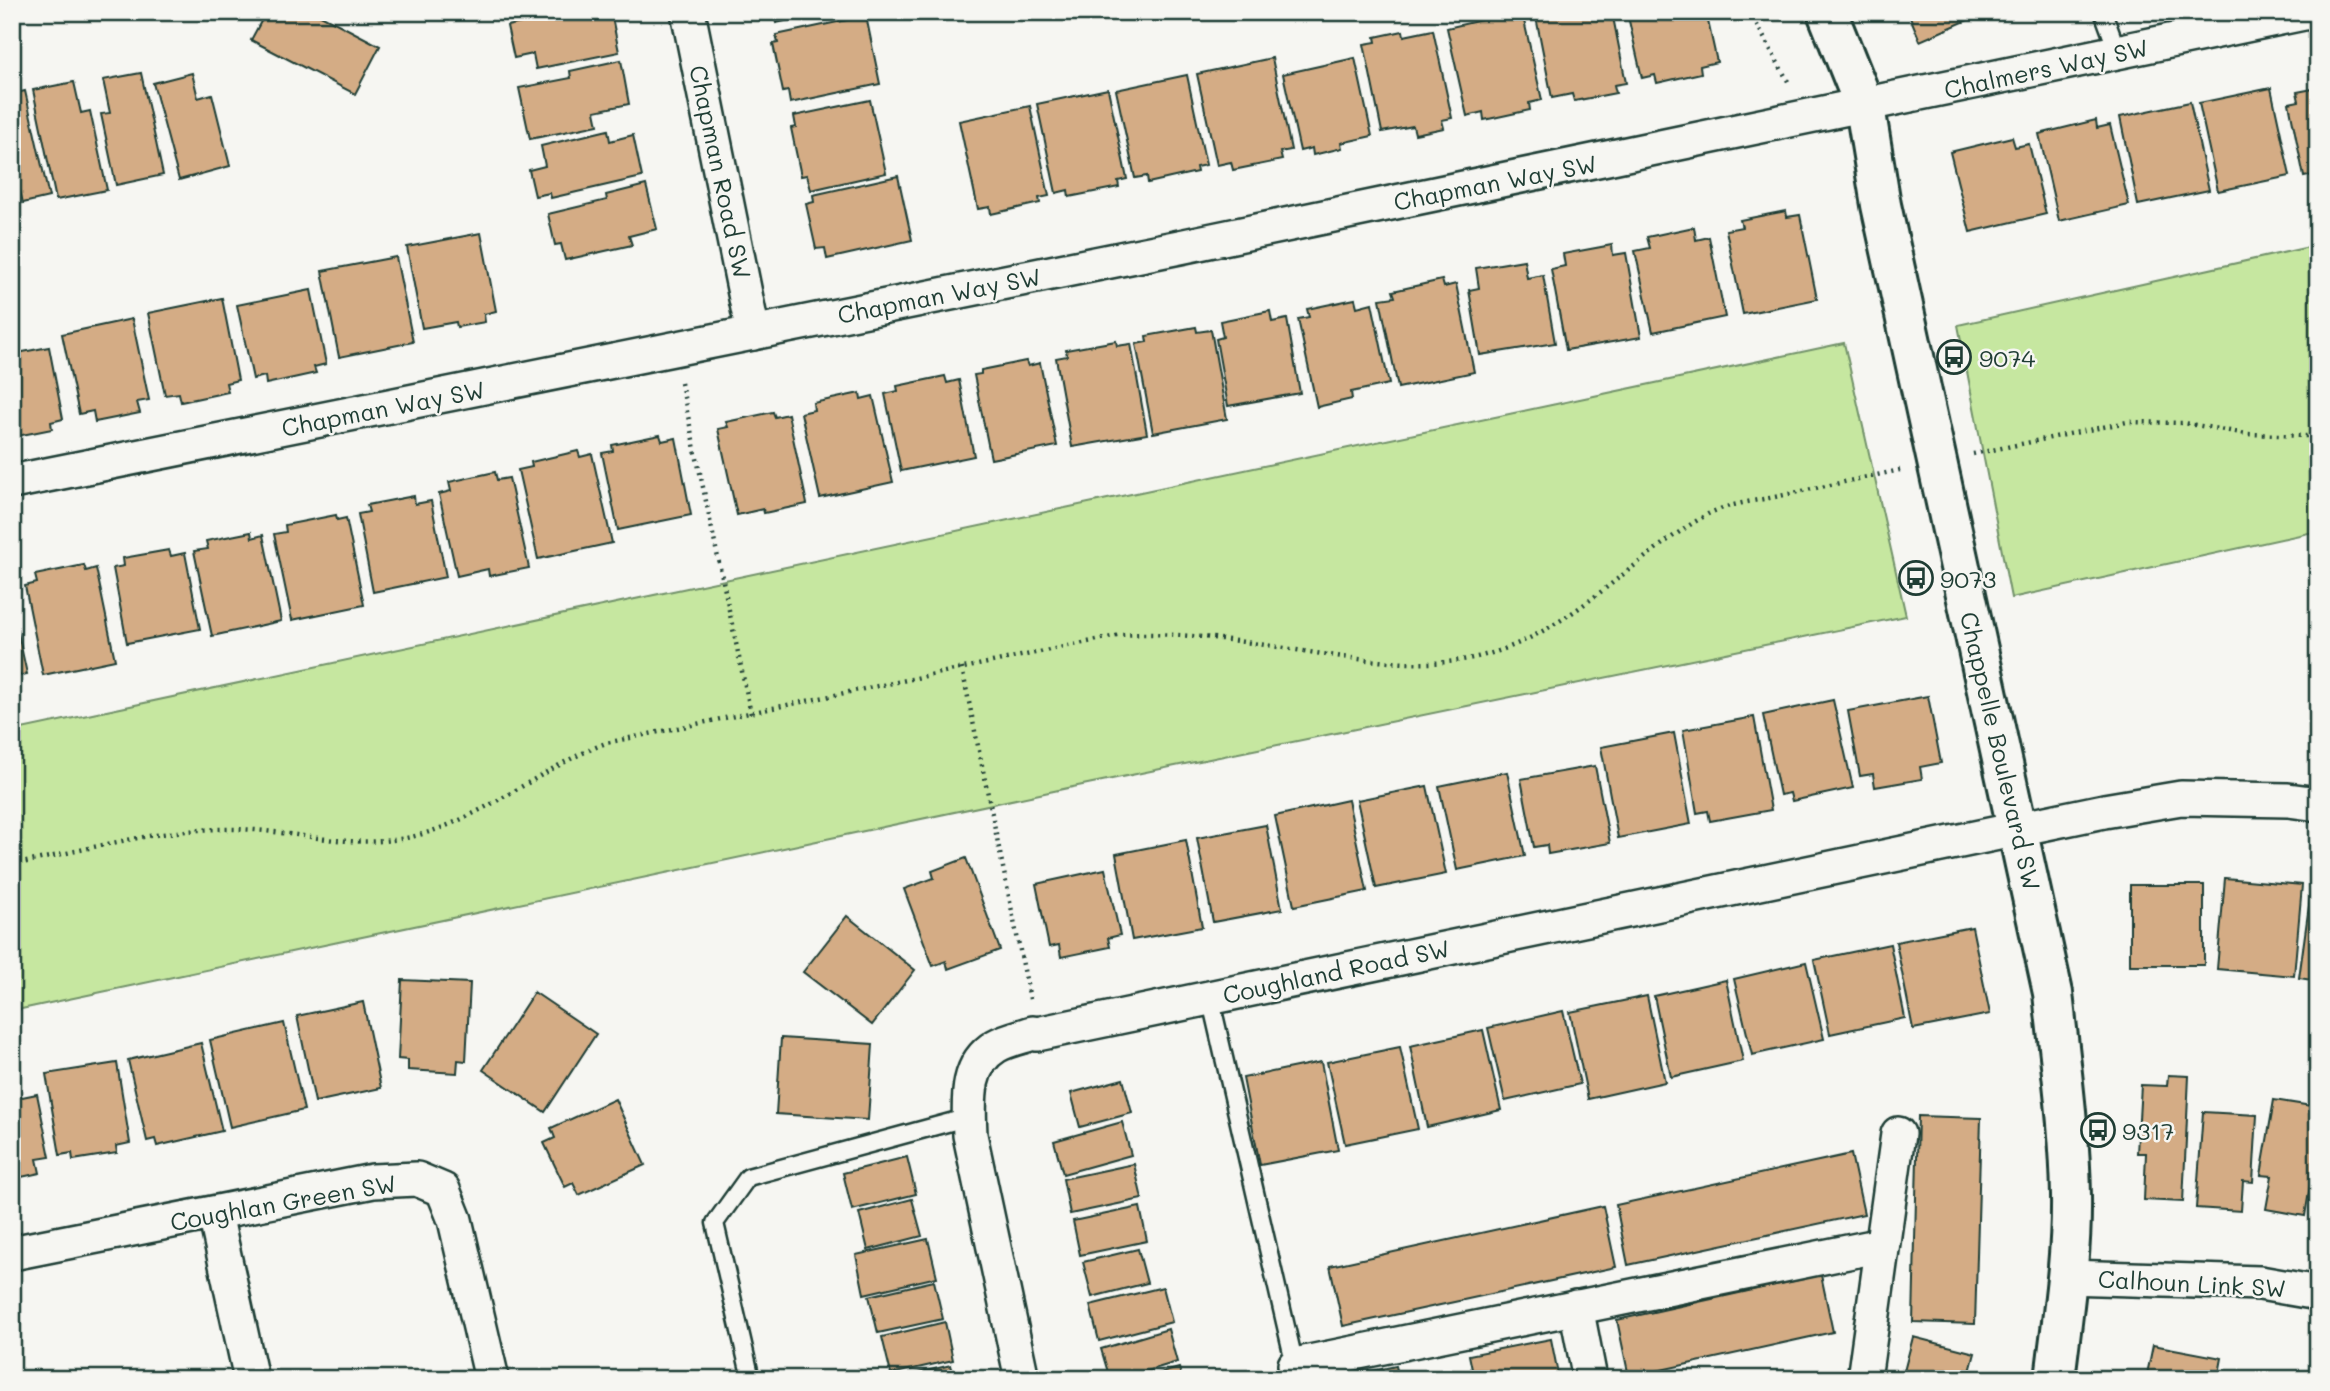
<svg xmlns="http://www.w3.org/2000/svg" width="2330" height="1391" font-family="Mali,sans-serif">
<rect width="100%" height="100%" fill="#f6f6f2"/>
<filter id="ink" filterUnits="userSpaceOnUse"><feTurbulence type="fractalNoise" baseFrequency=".0143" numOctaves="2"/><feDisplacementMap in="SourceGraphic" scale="14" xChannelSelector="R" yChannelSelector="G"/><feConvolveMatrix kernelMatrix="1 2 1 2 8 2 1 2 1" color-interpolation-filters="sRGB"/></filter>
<g filter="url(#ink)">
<g fill="#c6e7a0" stroke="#72926a" stroke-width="2">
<polygon points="2318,245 2318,531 2011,598 1958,325"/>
<polygon points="1844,343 1906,616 1068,788 12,1011 12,731"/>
</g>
<g fill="#d4ac85" stroke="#1f3d34" stroke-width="2">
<polygon points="266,12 315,12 380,46 355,94 251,40"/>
<polygon points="574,12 582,12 583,18 611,12 619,52 536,69 533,54 514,58 507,26"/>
<polygon points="773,12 825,12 776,23"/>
<polygon points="1516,12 1522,12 1542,100 1529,103 1530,110 1484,120 1483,112 1467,116 1447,28"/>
<polygon points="1535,12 1612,12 1626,83 1614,85 1616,93 1574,101 1572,94 1552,98"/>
<polygon points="1627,12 1706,12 1717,62 1700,66 1701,73 1657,83 1655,75 1642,78"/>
<polygon points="1908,12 1986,12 1920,41"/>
<polygon points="866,16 880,84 790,103 788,91 783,92 773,44 778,43 776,35"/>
<polygon points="1433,30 1452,118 1442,120 1444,128 1415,134 1413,126 1382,132 1364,44 1376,42 1375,37 1403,31 1404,36"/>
<polygon points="1272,58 1291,150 1280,152 1282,160 1233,170 1231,162 1217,165 1197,74"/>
<polygon points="1355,58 1372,136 1341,143 1342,148 1313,155 1312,148 1300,151 1283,74"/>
<polygon points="621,60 629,104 595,111 598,125 530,139 519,88 571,78 570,71"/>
<polygon points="141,73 163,175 116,185 101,114 110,113 103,80"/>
<polygon points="192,73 198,98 212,94 230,166 179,180 153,83"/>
<polygon points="1187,75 1206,165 1196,167 1197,172 1148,183 1147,176 1135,178 1116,90"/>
<polygon points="74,82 81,113 90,111 107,190 56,200 33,90"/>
<polygon points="2271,88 2290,176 2218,191 2199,103"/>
<polygon points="2318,88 2318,174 2304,177 2289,103 2299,101 2297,92"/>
<polygon points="1108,89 1127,179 1118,181 1119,187 1069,197 1068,190 1056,193 1037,104"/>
<polygon points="25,91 49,197 23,203 20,191 12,193 12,94"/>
<polygon points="870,100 886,173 811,190 807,175 801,176 791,128 796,127 794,116"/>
<polygon points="2190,102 2209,190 2138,205 2120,117"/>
<polygon points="1030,106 1049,196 1039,198 1040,203 991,214 990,207 978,209 959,121"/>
<polygon points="2096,120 2097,128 2110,125 2129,205 2059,221 2039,134"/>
<polygon points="608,130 610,141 633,135 642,177 551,198 550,193 535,196 529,170 545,166 541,146"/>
<polygon points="2012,137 2015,147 2029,144 2046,214 1970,232 1950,152"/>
<polygon points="898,176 912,240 827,259 825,248 816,249 806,204 814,202 813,195"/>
<polygon points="646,185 657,229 629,236 632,245 565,260 561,244 555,245 548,214 607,200 606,195"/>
<polygon points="1786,211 1787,217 1800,215 1817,299 1743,314 1726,230 1742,227 1740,220"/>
<polygon points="1694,227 1696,240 1709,237 1725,317 1653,332 1635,251 1650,248 1647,237"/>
<polygon points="481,233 496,311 484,314 485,322 457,327 456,322 422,328 407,247"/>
<polygon points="1612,245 1613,255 1626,253 1641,337 1566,350 1551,269 1565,266 1563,254"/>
<polygon points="396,257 413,342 339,357 322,271"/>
<polygon points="1524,260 1527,278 1543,275 1555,343 1480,355 1469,290 1479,288 1476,268"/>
<polygon points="1442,280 1444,287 1456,284 1474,372 1398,388 1380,299 1395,297 1393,291"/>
<polygon points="311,290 326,364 314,367 316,373 266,384 265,376 253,379 237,305"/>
<polygon points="222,298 238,380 226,383 228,392 181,402 179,393 165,395 148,313"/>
<polygon points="1355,299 1357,307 1372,303 1389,384 1351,392 1352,399 1317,407 1298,319 1309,317 1307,309"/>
<polygon points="1270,311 1272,322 1287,319 1300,393 1228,406 1216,339 1223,337 1220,321"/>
<polygon points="132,319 149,400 137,402 140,413 95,422 93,411 79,414 62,334"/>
<polygon points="1196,327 1197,332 1211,330 1227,419 1153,433 1136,344 1147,342 1146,336"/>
<polygon points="1116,341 1117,346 1131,344 1147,434 1072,447 1056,358 1067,356 1066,350"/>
<polygon points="49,347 63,419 51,422 52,429 12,437 12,354"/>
<polygon points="1026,361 1028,366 1040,363 1057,446 991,459 974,375 981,374 981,370"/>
<polygon points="945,376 947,383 959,380 974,456 901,471 885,394 898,391 897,386"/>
<polygon points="860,393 861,399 873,396 893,482 820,498 801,413 814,410 813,403"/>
<polygon points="773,412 775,417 788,414 807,504 764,513 763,509 737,515 718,429 728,427 726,422"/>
<polygon points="660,435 662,441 676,438 691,515 618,530 602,453 613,451 612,445"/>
<polygon points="578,451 580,457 592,454 612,543 538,559 518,470 532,467 531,462"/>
<polygon points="495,472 497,480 509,478 529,568 489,576 488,569 457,576 439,494 451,491 449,482"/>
<polygon points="414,496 415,504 431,501 446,577 373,592 358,514 369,512 367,505"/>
<polygon points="336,515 337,520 346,518 364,605 292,620 274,534 286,532 285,525"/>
<polygon points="251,532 252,538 263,535 281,621 212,636 194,551 208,549 206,541"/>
<polygon points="169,550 171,556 185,553 200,629 127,643 113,568 124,566 123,558"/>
<polygon points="84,565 86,571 96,568 115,660 43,675 25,586 37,583 35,575"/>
<polygon points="12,605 27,674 12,677"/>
<polygon points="1928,696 1941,763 1920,767 1922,779 1875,787 1873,774 1860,776 1848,711"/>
<polygon points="1833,700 1853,788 1792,801 1790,793 1780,795 1763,715"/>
<polygon points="1754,717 1771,810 1710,821 1708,811 1697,813 1683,730"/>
<polygon points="1674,733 1691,824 1618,838 1601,747"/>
<polygon points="1595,766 1610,843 1548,854 1547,845 1534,847 1521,779"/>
<polygon points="1507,772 1525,856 1457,870 1439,786"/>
<polygon points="1427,786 1446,874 1376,888 1357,800"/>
<polygon points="1348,800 1367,891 1294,906 1275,816"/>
<polygon points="1266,825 1282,909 1213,922 1197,838"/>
<polygon points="1186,840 1202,927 1132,940 1116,854"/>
<polygon points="966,858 1000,950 948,969 946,961 933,966 904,889 934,878 932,871"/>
<polygon points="1105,869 1120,935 1108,938 1110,947 1061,957 1059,945 1049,947 1036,884"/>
<polygon points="2225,878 2302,885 2294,976 2217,969"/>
<rect x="2130" y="885" width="74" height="80"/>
<polygon points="2311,891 2318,892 2318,981 2299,978"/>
<polygon points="847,916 915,970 872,1025 803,972"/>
<polygon points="1972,927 1990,1014 1913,1029 1896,942"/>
<polygon points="1890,944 1905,1018 1830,1034 1814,960"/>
<polygon points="1806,962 1824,1039 1752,1055 1734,979"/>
<polygon points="402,980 470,983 466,1061 458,1060 457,1073 408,1070 408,1060 398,1059"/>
<polygon points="1726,980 1743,1061 1671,1077 1654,996"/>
<polygon points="534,992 596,1034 545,1112 483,1070"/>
<polygon points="1647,996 1665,1082 1588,1099 1570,1012"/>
<polygon points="363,1002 381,1088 315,1102 297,1016"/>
<polygon points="1563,1011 1580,1084 1505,1101 1488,1028"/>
<polygon points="284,1023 304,1110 230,1127 210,1040"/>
<polygon points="1483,1030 1501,1110 1427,1127 1410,1046"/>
<polygon points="781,1038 873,1044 868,1120 776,1114"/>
<polygon points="201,1043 222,1131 157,1146 155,1139 147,1141 128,1060"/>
<polygon points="1400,1047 1418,1129 1345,1144 1327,1062"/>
<polygon points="1321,1062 1338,1150 1260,1165 1243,1078"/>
<polygon points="117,1063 130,1143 116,1146 117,1153 73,1160 72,1153 60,1155 46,1074"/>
<polygon points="2168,1075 2189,1076 2183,1202 2144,1200 2146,1153 2137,1153 2141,1085 2167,1086"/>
<polygon points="1123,1079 1132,1113 1080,1127 1071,1093"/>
<polygon points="37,1094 50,1157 37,1159 40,1173 12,1179 12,1099"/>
<polygon points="615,1099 645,1165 579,1195 573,1183 565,1187 544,1143 555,1138 551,1128"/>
<polygon points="2274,1100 2318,1107 2318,1138 2305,1216 2266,1209 2272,1176 2261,1175"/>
<polygon points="2203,1112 2257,1115 2253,1182 2243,1181 2241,1211 2196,1208"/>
<polygon points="1918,1116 1981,1118 1975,1324 1913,1322"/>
<polygon points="1122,1122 1131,1155 1063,1174 1054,1141"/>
<polygon points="1851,1154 1864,1214 1628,1265 1616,1205"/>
<polygon points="907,1157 916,1194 852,1210 843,1173"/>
<polygon points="1134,1164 1142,1199 1070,1214 1063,1179"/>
<polygon points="912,1199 922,1236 868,1250 859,1213"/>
<polygon points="1603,1206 1616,1267 1343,1326 1330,1266"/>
<polygon points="1140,1207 1147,1241 1080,1255 1073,1221"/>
<polygon points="928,1239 937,1277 864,1294 856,1255"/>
<polygon points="1138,1249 1147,1283 1092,1297 1083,1262"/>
<polygon points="1821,1275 1833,1332 1629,1377 1617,1320"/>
<polygon points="934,1281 943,1319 878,1333 869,1296"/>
<polygon points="1163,1287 1172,1322 1099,1341 1090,1305"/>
<polygon points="945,1322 953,1360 891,1374 882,1337"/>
<polygon points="1168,1329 1177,1362 1121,1379 1110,1379 1101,1349"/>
<polygon points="1913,1337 1975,1353 1968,1379 1902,1379"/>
<polygon points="1551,1339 1559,1379 1474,1379 1469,1355"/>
<polygon points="2153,1345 2222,1358 2218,1379 2146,1379"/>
<polygon points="951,1365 955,1379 893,1379"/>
<polygon points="1396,1366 1399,1379 1336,1379"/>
<polygon points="1179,1368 1182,1379 1139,1379"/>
</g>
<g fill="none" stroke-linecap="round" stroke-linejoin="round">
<g stroke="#1f3d34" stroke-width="21">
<g id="service">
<polyline points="2103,12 2118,53"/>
<polyline points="1210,997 1296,1370"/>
<polyline points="751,1379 715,1223 748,1177 969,1117"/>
</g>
</g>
<g stroke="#1f3d34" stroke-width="38">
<g id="minor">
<polyline points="688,12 753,333"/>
<path d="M12 482C778 329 1545 175 2309 12"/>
<polyline points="215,1214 251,1379"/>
<polyline points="12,1253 373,1181 417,1179 443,1190 455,1220 492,1379"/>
<polyline points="2067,1277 2260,1283 2318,1293"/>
<polyline points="1576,1307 1590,1379"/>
<polyline points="1295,1365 1882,1245"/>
<path d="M1022 1379 970 1135C969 1104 964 1065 996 1046 1006 1040 1021 1037 1033 1033L1037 1034 2104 811 2181 798 2288 800 2318 804"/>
<polyline points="1864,1379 1898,1134"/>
</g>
</g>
<g stroke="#1f3d34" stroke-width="44">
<path id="tertiary" d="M1827 12 1865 107 1881 205 2053 993C2060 1060 2070 1128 2071 1196 2072 1257 2062 1319 2055 1379"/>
</g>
<g stroke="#1f3d34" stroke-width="4.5" stroke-dasharray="2 5" stroke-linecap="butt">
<polyline points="1750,12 1790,85"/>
<polyline points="681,383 751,714"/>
<polyline points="1973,454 2127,422 2184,423 2247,434 2306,436 2318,434"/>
<polyline points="962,668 1030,999"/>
<path d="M12 865C82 851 154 829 226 829 288 828 342 850 406 838 477 824 538 769 606 743L1121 635C1192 630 1272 647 1343 657 1390 663 1438 668 1485 655 1572 632 1632 557 1708 514 1728 504 1754 501 1775 497 1816 488 1858 479 1900 470"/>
</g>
<use href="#service" stroke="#f6f6f2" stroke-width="16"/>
<use href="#minor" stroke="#f6f6f2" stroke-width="33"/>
<use href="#tertiary" stroke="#f6f6f2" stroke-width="38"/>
</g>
</g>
<defs>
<g id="bus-ring" transform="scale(1.75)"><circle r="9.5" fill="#f6f6f2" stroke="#1f3d34" stroke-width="1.5"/><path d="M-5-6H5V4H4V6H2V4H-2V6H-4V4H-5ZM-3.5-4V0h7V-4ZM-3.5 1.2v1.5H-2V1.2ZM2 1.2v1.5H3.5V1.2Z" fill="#1f3d34"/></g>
</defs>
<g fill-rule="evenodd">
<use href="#bus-ring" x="1954" y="357"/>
<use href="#bus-ring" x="1916" y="578"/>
<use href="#bus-ring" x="2098" y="1130"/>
</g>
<g text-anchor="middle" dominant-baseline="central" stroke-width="5" stroke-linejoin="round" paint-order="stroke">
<g font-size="24" fill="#1f3d34" stroke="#f6f6f2">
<text transform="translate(2046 68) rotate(-12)">Chalmers Way SW</text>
<text transform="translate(721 172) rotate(78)">Chapman Road SW</text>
<text transform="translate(1495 182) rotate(-11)">Chapman Way SW</text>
<text transform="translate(939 295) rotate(-11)">Chapman Way SW</text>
<text transform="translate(383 408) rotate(-11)">Chapman Way SW</text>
<text transform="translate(2001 751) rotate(77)">Chappelle Boulevard SW</text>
<text transform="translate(1336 971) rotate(-12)">Coughland Road SW</text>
<text transform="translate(283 1202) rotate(-10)">Coughlan Green SW</text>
<text transform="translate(2192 1283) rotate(3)">Calhoun Link SW</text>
</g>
<g font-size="24" fill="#1f3d34" stroke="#f6f6f2" text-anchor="start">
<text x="1979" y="357">9074</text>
<text x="1940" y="578">9073</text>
<text x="2122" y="1130">9317</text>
</g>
</g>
<rect width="2330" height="1391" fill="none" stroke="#f6f6f2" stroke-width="42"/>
<rect x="21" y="21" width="2288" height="1349" fill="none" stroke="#1f3d34" stroke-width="2.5" filter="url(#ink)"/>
</svg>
